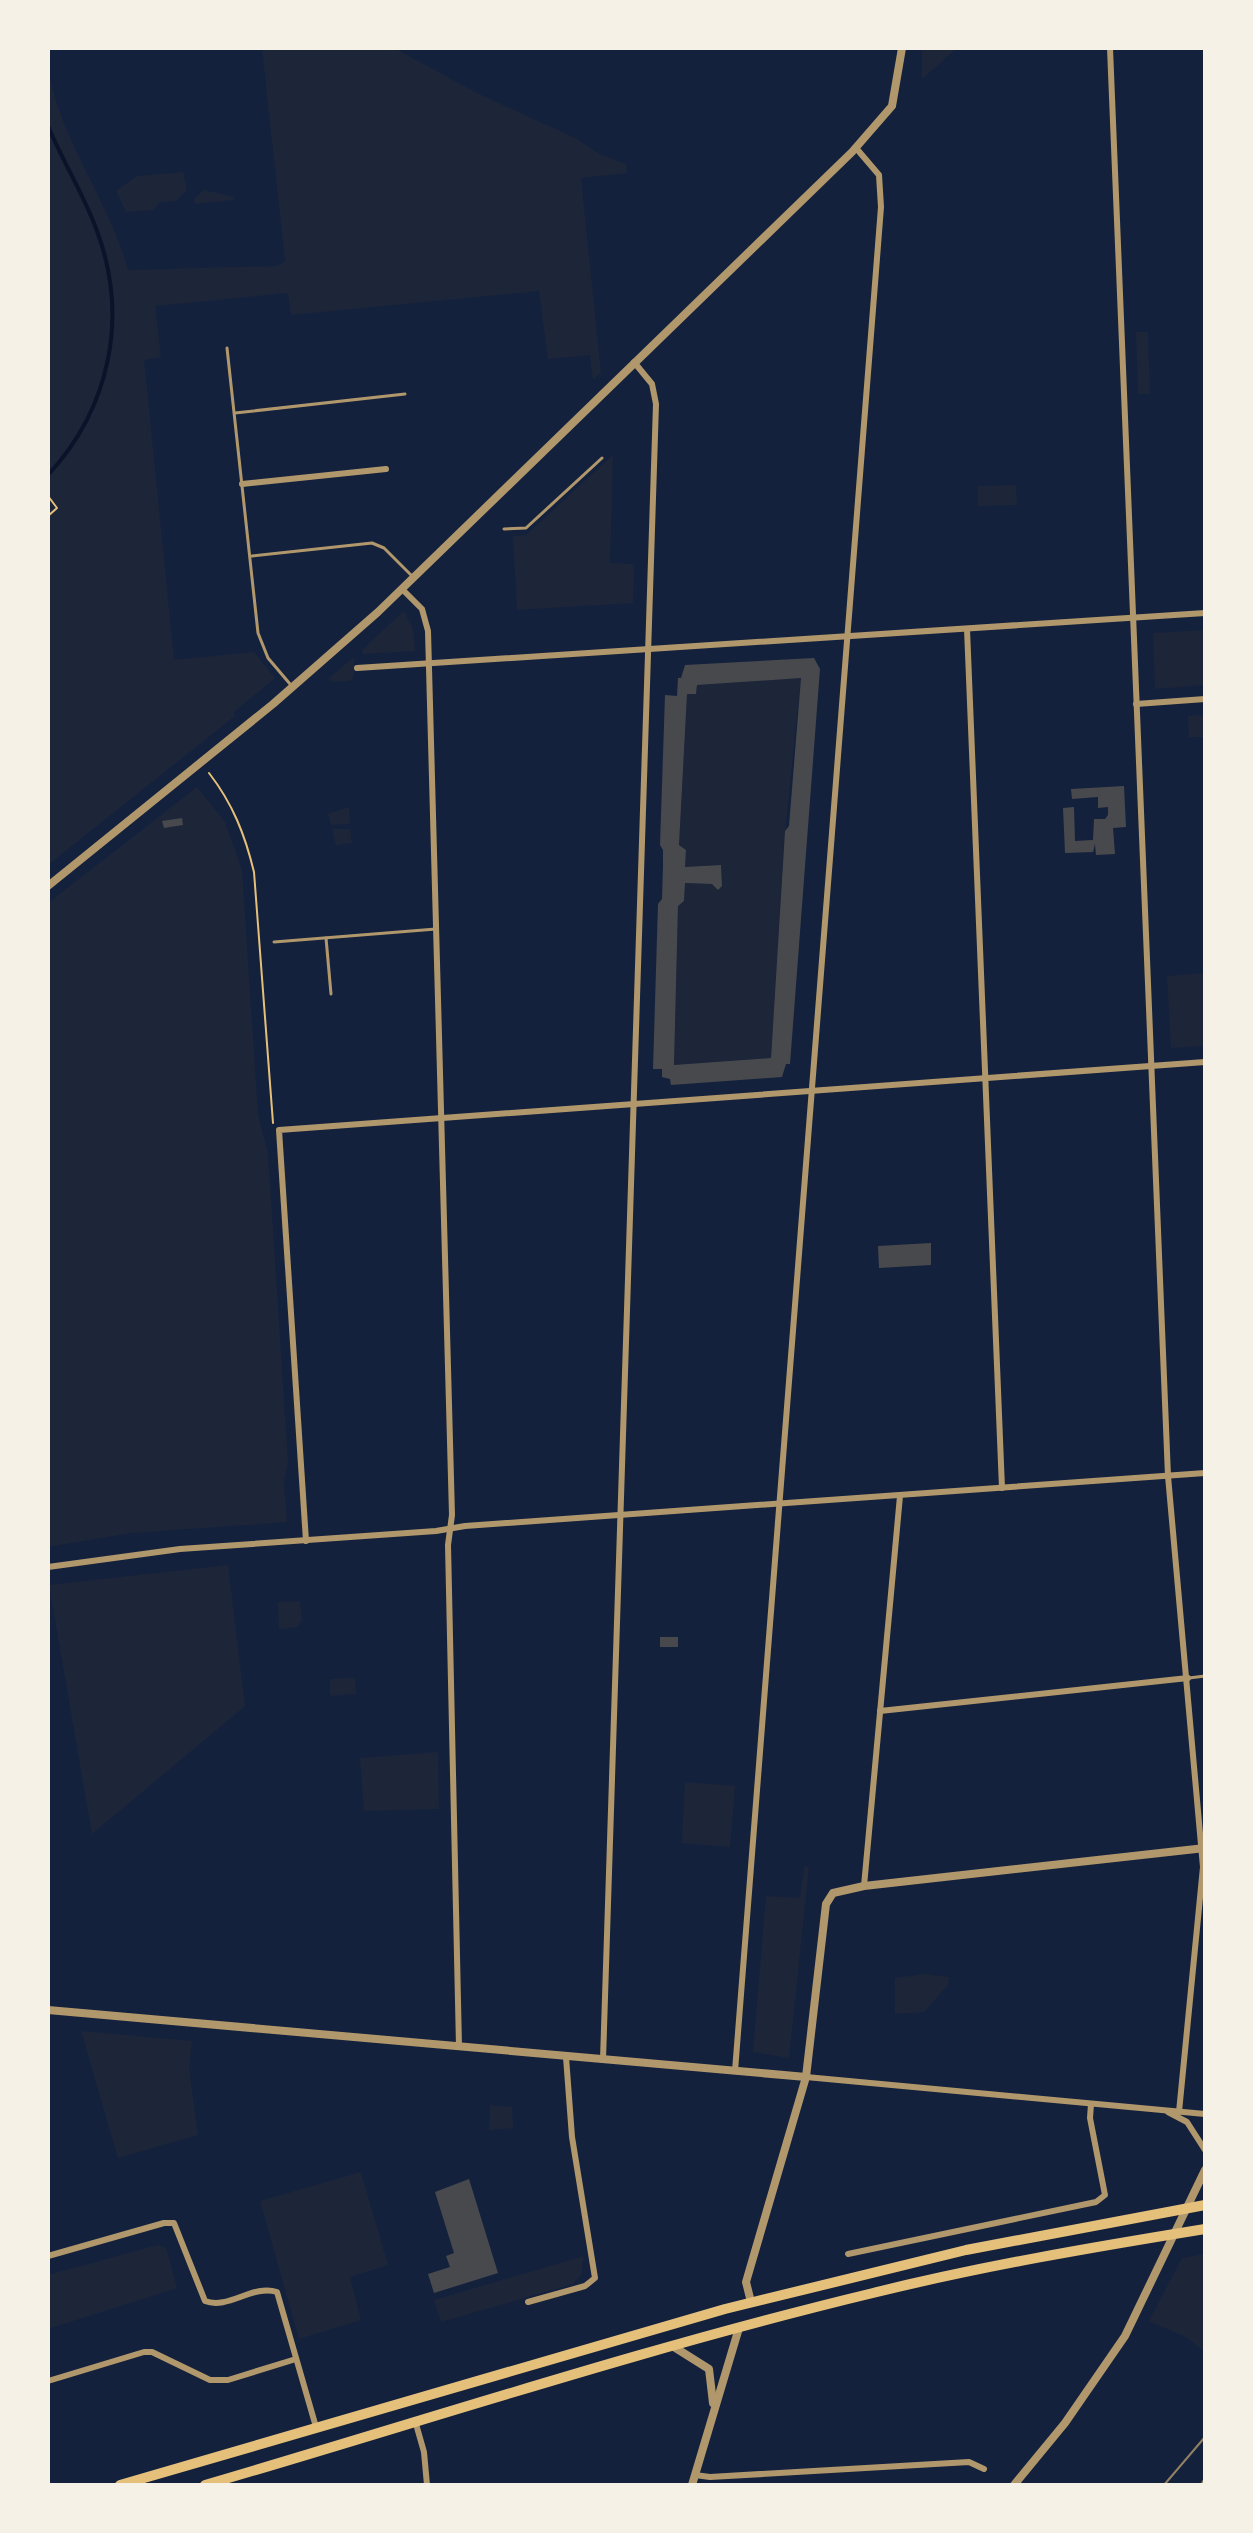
<svg xmlns="http://www.w3.org/2000/svg" width="1253" height="2533" font-family="'DM Sans',sans-serif">
<rect width="100%" height="100%" fill="#14213d"/>
<g fill="#1d2539">
<path d="M262 48H394L477 93 577 139 599 154 626 164 627 173 581 178 601 373 593 380 590 355 548 359 539 291 291 315 288 293 155 306 161 357 144 360 174 660 254 652 275 678 233 713 235 716 48 865V63C56 136 109 198 128 270L277 266 285 261Z"/>
<polygon points="922,48 957,48 922,79"/>
<polygon points="183,172 187,190 176,201 160,202 153,210 126,212 116,191 137,176"/>
<polygon points="204,190 234,197 234,200 195,204 194,199"/>
<polygon points="1136,332 1148,332 1150,394 1138,394"/>
<polygon points="613,455 610,563 634,564 633,603 517,610 513,536 526,535"/>
<polygon points="1016,485 1017,505 978,506 978,486"/>
<polygon points="404,611 413,629 415,651 363,654 362,650"/>
<polygon points="1205,630 1205,685 1155,689 1153,633"/>
<polygon points="354,657 354,675 350,681 332,682 329,678"/>
<polygon points="801,678 784,843 771,1058 674,1065 678,906 684,901 685,883 712,884 718,890 722,886 721,865 685,867 686,850 679,845 687,694 696,694 697,685"/>
<polygon points="1205,715 1205,737 1189,737 1188,716"/>
<polygon points="197,787 225,822 242,870 258,1115 268,1153 288,1462 284,1482 287,1522 132,1533 48,1547 48,903"/>
<polygon points="349,807 350,824 331,825 328,814"/>
<polygon points="332,829 350,829 352,843 336,845"/>
<polygon points="1205,973 1205,1046 1171,1048 1167,976"/>
<polygon points="228,1565 245,1706 92,1834 49,1585"/>
<polygon points="300,1601 302,1621 297,1627 279,1629 278,1602"/>
<polygon points="355,1678 356,1694 330,1696 330,1679"/>
<polygon points="438,1752 439,1809 364,1811 360,1758"/>
<polygon points="685,1782 735,1786 730,1847 682,1843"/>
<polygon points="804,1867 809,1867 789,2058 753,2052 766,1896 800,1898"/>
<polygon points="924,1974 949,1977 948,1985 924,2012 895,2014 895,1978"/>
<polygon points="81,2031 192,2041 189,2068 198,2135 118,2158"/>
<polygon points="490,2105 512,2107 513,2128 489,2130"/>
<polygon points="361,2172 388,2265 350,2277 361,2320 299,2339 260,2201"/>
<polygon points="158,2245 166,2248 177,2288 48,2329 48,2275"/>
<polygon points="1205,2254 1205,2352 1186,2337 1149,2321 1182,2258"/>
<polygon points="584,2256 581,2275 573,2284 441,2322 434,2300"/>
</g>
<g fill="none" stroke-linecap="round" stroke-linejoin="round">
<path stroke="#0b132b" stroke-width="4" d="M48 126C63 162 84 195 97 231 129 317 110 408 48 475"/>
</g>
<g fill="#48494c" fill-rule="evenodd">
<path d="M814 658 820 669 790 1064H786L782 1077 671 1085 670 1079 662 1077V1069H653L658 904 662 899 663 866V850L660 845 665 695 677 696 678 678H681L685 665ZM801 678 789 826 785 831 771 1058 674 1065 678 906 684 901 685 883 712 884 718 890 722 886 721 865 685 867 686 850 679 845 687 694H696L697 685Z"/>
<polygon points="1124,786 1126,827 1113,828 1115,854 1096,855 1095,844 1093,852 1065,853 1063,808 1074,807 1075,841 1093,840 1094,819 1105,819 1108,815 1108,807 1098,808 1098,797 1072,799 1071,789"/>
<polygon points="182,818 183,825 164,828 162,821"/>
<polygon points="931,1243 931,1265 879,1268 878,1246"/>
<rect x="660" y="1637" width="18" height="10"/>
<polygon points="469,2179 498,2273 434,2293 428,2274 450,2267 446,2256 454,2253 435,2192"/>
</g>
<g fill="none" stroke-linecap="round" stroke-linejoin="round">
<g stroke="#e5c07b" stroke-width="2">
<polyline points="48,496 57,508 48,516"/>
<path d="M209 773C233 804 245 835 254 872L273 1123"/>
</g>
<g stroke="#b1986c" stroke-width="3">
<polyline points="227,348 258,633 268,658 290,684"/>
<polyline points="235,413 405,394"/>
<polyline points="504,529 526,528 602,458"/>
<polyline points="252,556 372,543 384,548 411,575"/>
<polyline points="326,938 331,994"/>
<polyline points="274,942 436,929"/>
<polyline points="1189,1678 1205,1676"/>
</g>
<g stroke="#b1986c" stroke-width="6">
<polyline points="1110,48 1168,1476 1203,1867 1179,2112"/>
<polyline points="242,484 386,469"/>
<polyline points="402,589 422,609 428,631 452,1515 448,1545 459,2047"/>
<polyline points="967,629 1002,1488"/>
<polyline points="357,668 1205,613"/>
<polyline points="1136,704 1205,699"/>
<polyline points="306,1541 279,1130 1205,1062"/>
<polyline points="48,1567 180,1549 436,1531 465,1526 1205,1473"/>
<polyline points="880,1711 1188,1678"/>
<polyline points="864,1886 900,1496"/>
<polyline points="603,2060 656,404 652,384 634,362"/>
<polyline points="735,2071 881,207 879,175 856,148"/>
<polyline points="806,2077 1205,2114"/>
<polyline points="1168,2112 1187,2122 1205,2150"/>
<polyline points="848,2254 1096,2202 1105,2195 1090,2118 1091,2104"/>
<path d="M48 2256 164 2223H174L205 2301C228 2310 253 2284 277 2292L316 2427"/>
<polyline points="528,2302 585,2286 595,2278 572,2137 566,2057"/>
<polyline points="48,2381 144,2352 152,2352 210,2380 228,2380 296,2359"/>
<polyline points="416,2424 424,2452 427,2485"/>
<polyline points="695,2475 710,2477 969,2462 984,2469"/>
</g>
<g stroke="#b1986c" stroke-width="8">
<polyline points="48,886 273,704 378,612 852,152 892,106 902,48"/>
<polyline points="48,2010 806,2077"/>
<polyline points="751,2302 746,2282 806,2077 826,1904 833,1893 864,1886 1205,1848"/>
<polyline points="674,2347 709,2369 713,2403"/>
<polyline points="692,2485 739,2328"/>
<polyline points="1014,2485 1065,2423 1125,2336 1205,2170"/>
</g>
<g stroke="#e5c07b" stroke-width="10">
<polyline points="120,2485 725,2309 966,2250 1205,2205"/>
<path d="M205 2485C427 2420 648 2347 873 2293 982 2266 1094 2247 1205 2229"/>
</g>
<g stroke="#918062" stroke-width="2">
<polyline points="1164,2485 1205,2437"/>
<polyline points="1201,2485 1205,2478"/>
</g>
</g>
<rect width="1253" height="2533" fill="none" stroke="#f6f1e7" stroke-width="100"/>
</svg>
